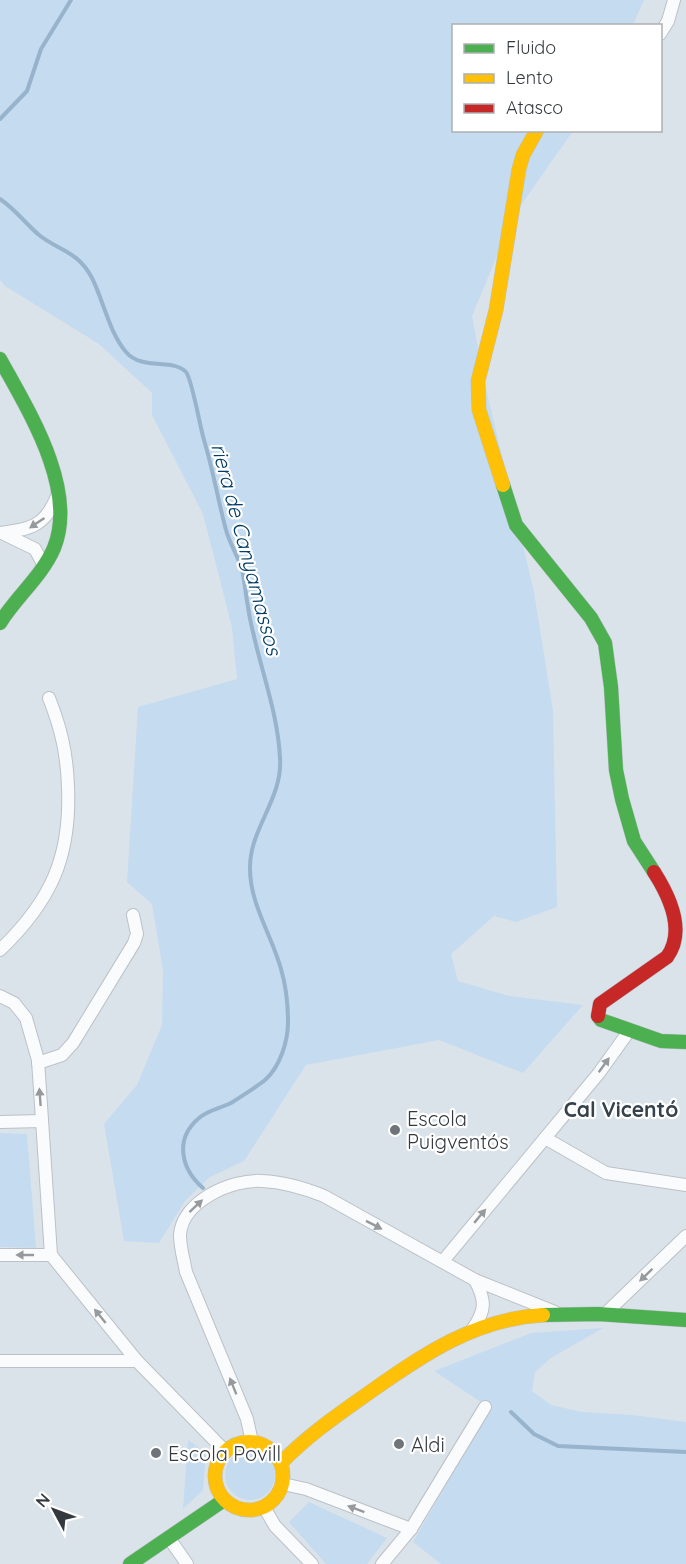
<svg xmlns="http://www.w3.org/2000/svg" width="686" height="1564" font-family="Quicksand,sans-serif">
<rect width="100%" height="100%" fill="#dbe3ea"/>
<g fill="#c5dbf0">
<polygon points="0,0 644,0 633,25 454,26 454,130 573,131 514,215 472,316 484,380 534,592 553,711 557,907 516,922 494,916 451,954 458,981 509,996 583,1005 523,1073 439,1040 306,1065 244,1161 210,1177 185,1201 159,1243 124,1241 104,1124 137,1085 162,1025 163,970 152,904 127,882 138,707 237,679 232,627 203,514 152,415 152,393 99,344 5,286 0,280"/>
<polygon points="0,1133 27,1134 36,1248 0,1247"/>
<polygon points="603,1328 551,1358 535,1372 532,1391 551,1405 582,1412 632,1415 686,1422 686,1564 441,1564 413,1542 490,1408 434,1371 531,1333"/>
<polygon points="188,1440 206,1453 203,1490 183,1509"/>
<circle cx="250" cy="1475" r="25"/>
<polygon points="309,1502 387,1538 367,1564 326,1564 289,1522"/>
</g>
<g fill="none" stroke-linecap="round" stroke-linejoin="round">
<g stroke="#98b3cc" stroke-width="4">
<polyline points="0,119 27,91 41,49 71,0"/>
<path d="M0 199C15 209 25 223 39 235 59 251 78 251 92 278 104 302 109 332 126 352 142 371 173 358 186 372 192 379 200 427 204 440 213 470 218 500 226 530 230 545 240 559 243 574 246 593 248 613 253 632 262 673 278 715 280 758 283 799 249 829 250 869 250 904 272 936 281 969 286 986 288 1004 288 1022 288 1041 280 1067 265 1080 255 1088 242 1096 231 1103 221 1108 208 1110 199 1118 174 1139 181 1169 203 1188"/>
<polyline points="511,1412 534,1434 558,1446 686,1452"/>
</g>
<g stroke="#bbc1c7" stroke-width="14">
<g id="street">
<polyline points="660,34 668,21 674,0"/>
<path d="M0 533C30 529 45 527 57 496"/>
<polyline points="4,534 35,549 44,566"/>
<path d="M0 950C51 901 71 857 68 787 67 754 61 728 49 698"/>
<polyline points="0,996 14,1003 26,1018 38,1060 51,1255 137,1361 225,1451"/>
<polyline points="38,1063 62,1055 73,1043 134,943 137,934 133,915"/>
<polyline points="0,1122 42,1121"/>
<polyline points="545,1138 606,1173 686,1185"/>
<polyline points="0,1255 51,1255"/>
<polyline points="443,1261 599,1073 629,1031"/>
<polyline points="606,1313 686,1236"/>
<path d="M472 1330C486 1310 486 1301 475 1280"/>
<polyline points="0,1361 137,1361"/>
<path d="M252 1442 247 1419 186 1272C184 1260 180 1248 180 1235 182 1201 232 1179 262 1181 284 1182 304 1188 324 1196L475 1280 555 1312"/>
<polyline points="283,1484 306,1489 411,1529"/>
<polyline points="264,1507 275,1526 312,1564"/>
<polyline points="169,1538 187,1564"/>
<polyline points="382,1564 411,1529 485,1407"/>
</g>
</g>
<g stroke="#bbc1c7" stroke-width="15">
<g id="fast">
<path d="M0 359C28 410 78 489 54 548 42 576 16 597 0 623"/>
<polyline points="503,485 516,525 591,618 605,643 611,687 616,770 622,799 634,841 654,872"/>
<polyline points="598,1016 601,1020 661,1041 686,1042"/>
<polyline points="543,1315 598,1314 686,1320"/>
<polyline points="130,1564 224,1500"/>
</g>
</g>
<g stroke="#bbc1c7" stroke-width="15">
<g id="slow">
<polyline points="503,485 479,410 478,381 496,310 519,169 523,155 537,130"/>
<circle cx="249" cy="1476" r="34"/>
<path d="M281 1463C308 1435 339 1414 370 1392 424 1354 475 1319 543 1315"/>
</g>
</g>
<g stroke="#bbc1c7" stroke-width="15">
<path id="jam" d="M598 1016 600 1004 667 957C686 931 670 897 654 872"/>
</g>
<use href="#street" stroke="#fafbfc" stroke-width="12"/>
<use href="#fast" stroke="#4caf50" stroke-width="14"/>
<use href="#slow" stroke="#ffc107" stroke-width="14"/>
<use href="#jam" stroke="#c62828" stroke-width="14"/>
</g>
<defs><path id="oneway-solid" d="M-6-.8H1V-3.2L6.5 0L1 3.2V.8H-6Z" transform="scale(1.5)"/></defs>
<g fill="#969a9d">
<use href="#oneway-solid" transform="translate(37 523) rotate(146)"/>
<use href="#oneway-solid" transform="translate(604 1065) rotate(-54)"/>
<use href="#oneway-solid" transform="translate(40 1097) rotate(-94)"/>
<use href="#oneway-solid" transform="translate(196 1206) rotate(-43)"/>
<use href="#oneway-solid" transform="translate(480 1216) rotate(-50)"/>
<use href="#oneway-solid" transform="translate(374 1225) rotate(27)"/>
<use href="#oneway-solid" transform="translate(25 1255) rotate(180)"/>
<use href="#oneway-solid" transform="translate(646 1275) rotate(136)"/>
<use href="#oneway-solid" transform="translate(100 1316) rotate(-129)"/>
<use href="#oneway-solid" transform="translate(233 1386) rotate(-112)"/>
<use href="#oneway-solid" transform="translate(356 1509) rotate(-159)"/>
</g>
<g fill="#6e747a" stroke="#fff" stroke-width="2">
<circle cx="395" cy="1130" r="6"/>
<circle cx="399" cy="1444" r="6"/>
<circle cx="156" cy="1453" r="6"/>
</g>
<g text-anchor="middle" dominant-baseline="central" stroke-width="4.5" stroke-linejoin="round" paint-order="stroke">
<g font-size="20" fill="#33393e" stroke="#fff" text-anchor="start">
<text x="407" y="1118">Escola<tspan x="407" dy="23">Puigventós</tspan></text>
<text x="411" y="1444">Aldi</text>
<text x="168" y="1453">Escola Povill</text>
</g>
<g font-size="21" font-style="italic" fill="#003d67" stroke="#fff">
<text transform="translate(247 549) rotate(75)">riera de Canyamassos</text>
</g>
<g font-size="21" font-weight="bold" fill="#35414b" stroke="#fff">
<text x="621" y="1109">Cal Vicentó</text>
</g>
</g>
<rect x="452" y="24" width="210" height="108" fill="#ffffff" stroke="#adb0b2" stroke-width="1.5"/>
<rect x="464" y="44" width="30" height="9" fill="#4caf50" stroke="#adb0b2" stroke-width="1.5"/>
<text x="506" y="54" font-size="18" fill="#33393e">Fluido</text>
<rect x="464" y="74" width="30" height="9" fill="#ffc107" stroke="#adb0b2" stroke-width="1.5"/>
<text x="506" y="84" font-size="18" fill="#33393e">Lento</text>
<rect x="464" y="104" width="30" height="9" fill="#c62828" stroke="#adb0b2" stroke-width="1.5"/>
<text x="506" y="114" font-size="18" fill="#33393e">Atasco</text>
<g transform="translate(54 1510) rotate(311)" stroke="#ffffff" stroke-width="4.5" paint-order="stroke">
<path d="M0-4.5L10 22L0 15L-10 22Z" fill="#33393e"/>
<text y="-9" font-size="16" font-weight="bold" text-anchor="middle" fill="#33393e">N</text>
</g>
</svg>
